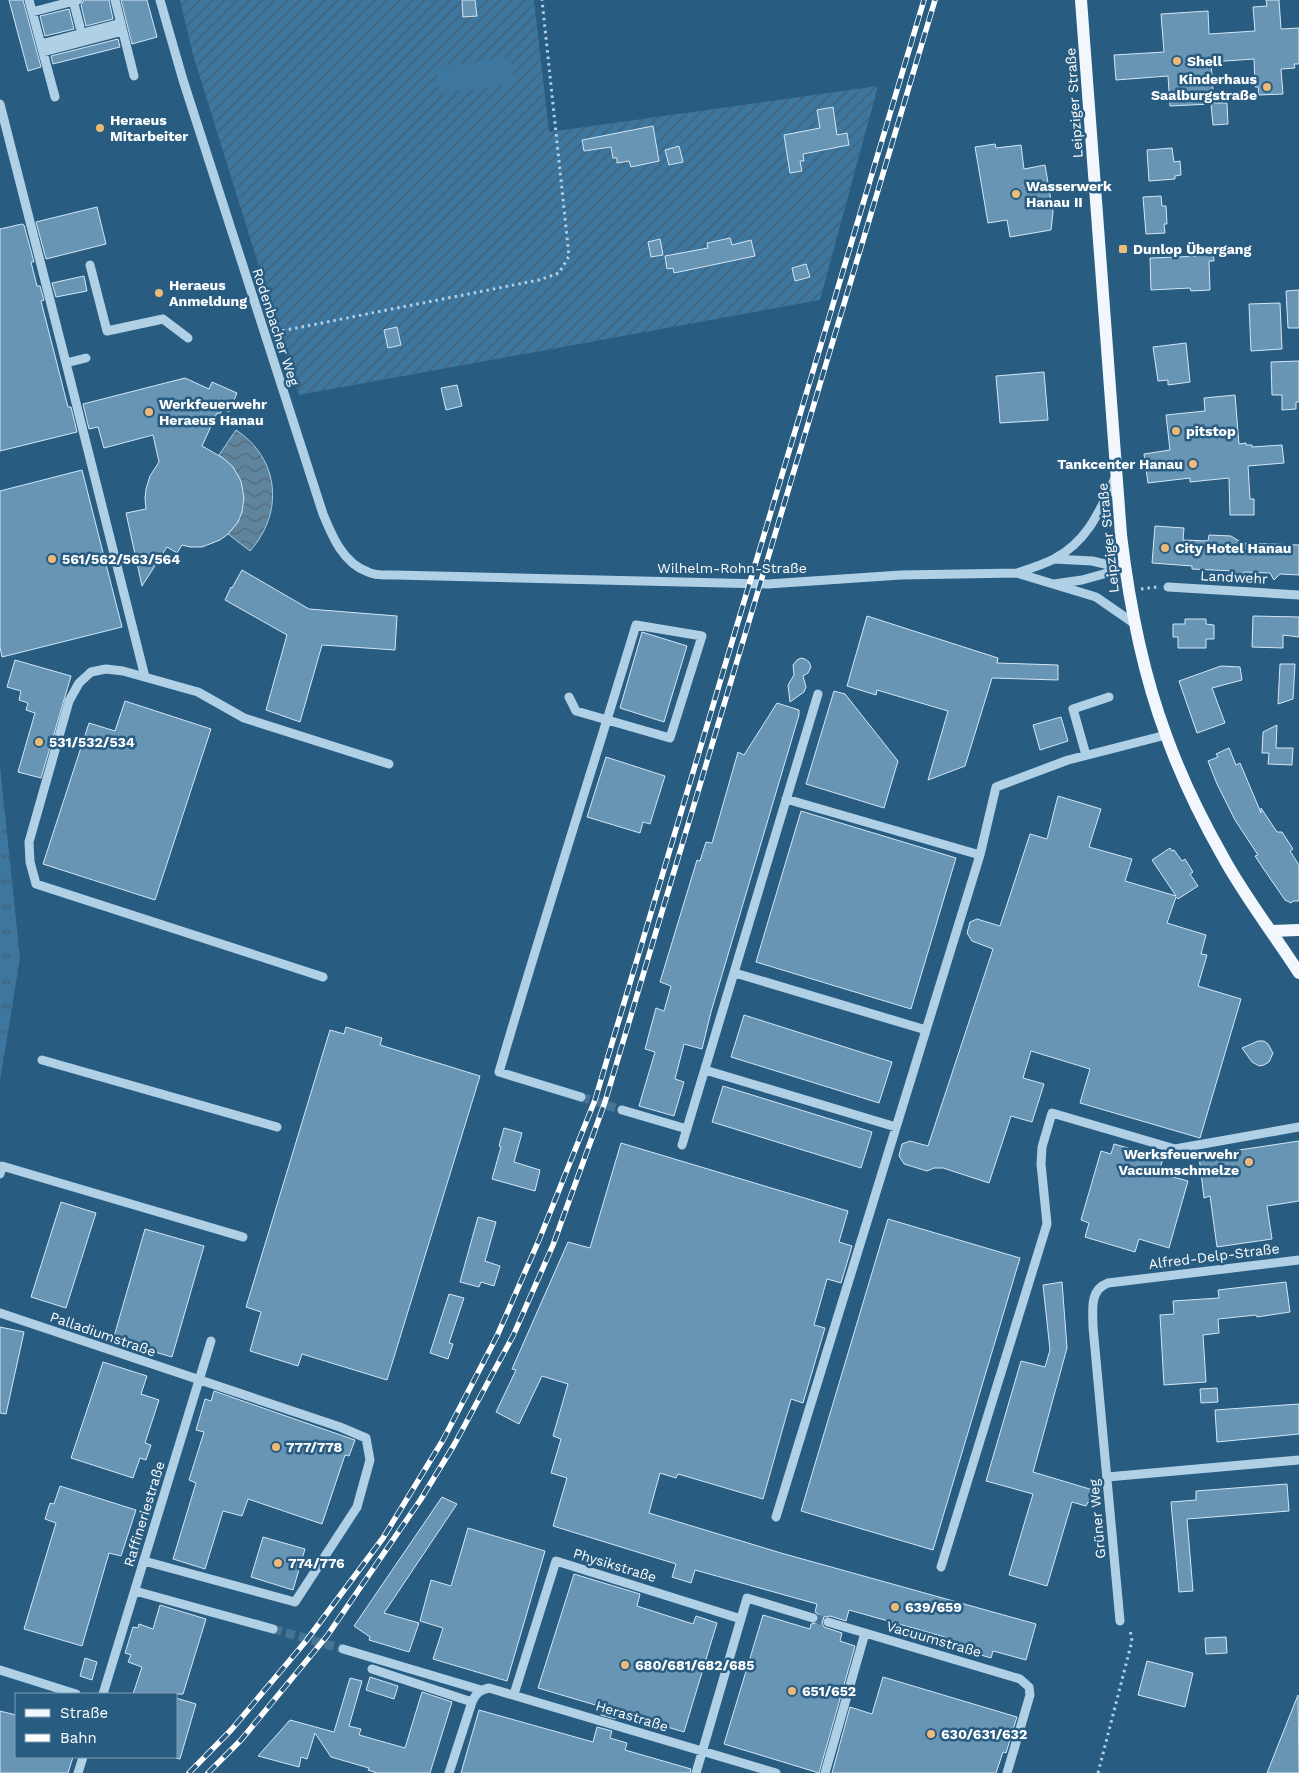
<svg xmlns="http://www.w3.org/2000/svg" width="1299" height="1773" font-family="'Work Sans',sans-serif">
	<defs>
		<pattern id="grass-tufts" width="24" height="20" patternUnits="userSpaceOnUse" patternTransform="scale(1.25)"><rect width="24" height="20" fill="#3d769e"/><path d="M3 7l-1-3M5 7V3M7 7l1-3M15 17l-1-3M17 17v-4M19 17l1-3" fill="none" stroke="#455f71"/></pattern>
		<pattern id="garden-furrows" width="10" height="10" patternUnits="userSpaceOnUse" patternTransform="scale(1.25)"><rect width="10" height="10" fill="#3d769e"/><path d="M-1 1l2-2M0 10L10 0M9 11l2-2" fill="none" stroke="#455f71"/></pattern>
		<pattern id="water-waves" width="16" height="10" patternUnits="userSpaceOnUse" patternTransform="scale(1.25)"><rect width="16" height="10" fill="#5f849d"/><path d="M0 5q4-4 8 0t8 0" fill="none" stroke="#566b79"/></pattern>
	</defs>
	<rect width="100%" height="100%" fill="#285c81"/>
	<path fill="url(#grass-tufts)" d="M0 766 20 958 0 1081Z"/>
	<path fill="url(#garden-furrows)" d="M180 0H534L549 132 878 86 820 300 299 395 193 55Z"/>
	<path fill="#3d769e" d="M511 57 515 84 440 94 436 67Z"/>
	<path fill="url(#water-waves)" stroke="#a5cde6" d="M236 430C280 459 284 513 250 551L228 534 238 522 233 467 219 455Z"/>
	<path fill="#6995b5" stroke="#d3e7f5" d="M9 0H23L41 67 28 71Z
		M84 0H109L113 19 86 26 81 5Z
		M121 0H147L157 37 132 44Z
		M462 0H475L477 16 463 17Z
		M1266 0H1279L1281 29 1299 28V64H1294L1295 68 1281 69 1283 94 1259 95 1258 87H1255L1254 59 1211 62 1214 103H1227L1228 124 1213 125 1211 104 1170 106 1168 76 1116 80 1114 55 1164 52 1161 14 1208 11 1209 34 1255 31 1253 7 1267 6Z
		M69 9 74 29 45 36 40 16Z
		M118 39 120 47 53 64 51 56Z
		M833 107 837 135 847 133 849 145 803 154 804 161H800L802 171 790 173 784 135 820 128 817 110Z
		M653 126 659 161 631 167 629 161 617 163V158H613L611 147 584 151 582 140Z
		M995 144 996 148 1021 145 1024 169 1045 165 1053 212 1051 230 1010 237 1007 220 988 223 975 147Z
		M679 146 683 162 669 165 665 150Z
		M1172 148 1174 162 1180 161 1181 175 1175 176V179L1149 181 1147 150Z
		M1161 196 1162 206H1166L1167 224H1164L1165 233 1146 234 1143 197Z
		M97 207 106 244 46 259 36 222Z
		M22 224 24 225 34 262H31L37 286H40L44 300 41 301 68 407H71L77 432 0 451V229Z
		M730 238 732 245 751 240 755 256 674 273 673 268 667 269 665 256 708 248 707 243Z
		M660 239 663 255 651 257 648 242Z
		M1213 248 1214 261H1209L1210 290 1191 291 1190 288 1151 290 1150 258 1201 256 1200 249Z
		M806 264 810 277 795 281 792 268Z
		M84 276 87 291 56 297 52 283Z
		M1299 290V328H1288L1286 291Z
		M1280 303 1282 349 1251 351 1249 304Z
		M397 327 401 345 388 348 384 330Z
		M1186 343 1190 382 1168 385V380L1158 381 1153 347Z
		M1299 361V402H1296V409L1282 410V395H1272L1271 362Z
		M1044 372 1048 420 1000 423 996 376Z
		M185 378 209 389 212 382 237 393 229 412 223 409 220 414 217 413 202 446 223 458 233 467 241 481 244 498 242 512 238 522 228 534 220 540 202 547H190L182 545 177 553 167 547 142 586 126 513 146 509 145 498 146 489 150 476 159 462 153 435 104 448 98 427 89 429 83 404Z
		M457 385 462 406 446 410 441 388Z
		M1235 395 1239 444 1246 443V445H1252V447L1282 445 1284 463 1248 466 1250 499H1254V515H1230L1229 478 1190 482V478L1148 483 1144 454 1170 450 1166 415 1205 411 1204 398Z
		M82 470 122 627 2 657 0 647V491Z
		M1155 526 1184 528 1183 540 1208 541 1209 535 1231 536 1242 543 1299 545V575L1280 574 1274 580 1270 573 1244 572 1239 577 1234 571 1192 569V566L1152 563Z
		M242 570 309 609 397 616 395 650 322 645 300 722 266 710 287 635 225 600 231 587 232 588Z
		M867 616 998 658 997 663 1058 665V680L992 678 965 766 928 780 948 711 877 690 876 695 847 686Z
		M1253 616 1299 617V637L1283 635V648L1252 647Z
		M1185 619H1206V624L1214 625V639H1206V648H1178V637H1173V624H1185Z
		M642 632 687 646 664 722 620 708Z
		M801 658 805 659 809 662 811 667 808 673 803 676 806 687 804 692 790 702 788 685 794 675 793 665 797 660Z
		M15 660 71 676 41 778 18 772 35 713 26 710 28 703 19 700 21 691 7 687Z
		M1280 664H1295L1293 699 1278 704Z
		M1221 666 1240 667 1242 680 1212 688 1225 723 1197 733 1179 681Z
		M834 691 845 694 898 761 884 808 806 784Z
		M125 701 211 729 155 900 43 864 89 723 115 731Z
		M777 703 799 710V715L711 1012 702 1049 684 1044 675 1079 684 1082 674 1116 639 1106 655 1052 645 1049 656 1008 664 1011 671 986 660 982 697 860 700 861 706 842 712 843 738 752 744 755Z
		M1061 717 1068 741 1040 750 1033 725Z
		M1277 725 1276 748H1293L1292 765 1268 764 1269 753H1262L1263 732Z
		M1229 748 1236 765 1240 763 1261 813V808L1277 832H1282L1293 849 1290 851 1299 865V901H1293L1291 903 1285 900 1265 871 1255 856 1258 855 1235 820 1217 784 1208 761 1218 757 1216 754Z
		M606 757 665 776 650 824 643 822 640 833 587 817Z
		M1058 796 1101 809 1089 847 1132 859 1125 881 1176 896 1152 860 1170 848 1172 851 1174 850 1182 861 1185 859 1193 872 1190 874 1198 886 1178 899 1176 897 1167 923 1206 935 1201 954 1207 955 1198 986 1241 999 1200 1138 1080 1103 1090 1069 1031 1051 1023 1078 1044 1084 1032 1122 1011 1116 989 1183 943 1168H934L927 1171 904 1164 899 1156 902 1144 910 1141 928 1146 993 949 972 941 967 933 970 922 977 919 1000 926 1030 834 1047 839Z
		M801 811 956 858 911 1009 756 962Z
		M744 1015 892 1062 879 1103 731 1057Z
		M346 1027 382 1038 380 1045 480 1076 387 1380 302 1354 298 1366 250 1351 261 1312 246 1307 330 1030 344 1034Z
		M1258 1041H1264L1268 1044 1273 1053 1269 1062 1264 1065 1259 1066 1252 1062 1242 1048Z
		M723 1086 872 1132 861 1168 712 1122Z
		M504 1128 522 1133 514 1162 540 1170 535 1191 492 1179 501 1147 499 1146Z
		M1299 1141V1201L1267 1206 1272 1239 1217 1247 1210 1196 1204 1198 1199 1156Z
		M621 1143 848 1211 839 1242 852 1246 841 1283 827 1279 814 1325 825 1328 803 1403 791 1399 763 1499 678 1474 676 1478 660 1473 649 1513 781 1553 1036 1624 1026 1660 993 1651 991 1658 943 1644 945 1637 849 1610 846 1621 830 1616 824 1617 822 1623 824 1627 842 1633 840 1641 855 1646 819 1773 724 1744 763 1615 810 1629 811 1624 817 1623 819 1619 818 1614 815 1612 817 1604 695 1570 691 1583 672 1577 676 1564 553 1526 567 1478 551 1473 561 1439 553 1436 568 1384 542 1376 519 1424 496 1412 516 1370 512 1369 568 1242 590 1248Z
		M1114 1144 1163 1158 1159 1173 1188 1181 1169 1248 1139 1239 1135 1252 1085 1237 1089 1223 1081 1220 1101 1151 1111 1154Z
		M61 1202 96 1213 66 1308 31 1297Z
		M478 1217 496 1222 485 1261 500 1266 494 1286 481 1282 479 1287 460 1282Z
		M888 1219 1020 1258 933 1550 801 1511Z
		M145 1229 204 1246 172 1357 113 1340Z
		M1062 1282 1067 1348 1033 1472 1093 1490 1095 1504 1088 1502 1086 1506 1072 1502 1047 1586 1009 1575 1033 1494 986 1481 1021 1361 1045 1367 1050 1350 1043 1285Z
		M1286 1282 1290 1312 1257 1317 1256 1315 1218 1319 1219 1333 1203 1335 1206 1382 1164 1385 1160 1315 1174 1314 1173 1301 1219 1298 1218 1290Z
		M449 1294 464 1298 449 1343 453 1344 448 1359 430 1353Z
		M0 1327 24 1332 6 1414 0 1413Z
		M103 1362 147 1376 141 1394 159 1400 145 1443 151 1445 146 1460 140 1458 133 1478 71 1458Z
		M1217 1388 1218 1402 1201 1403 1200 1389Z
		M214 1391 355 1440 349 1456 345 1455 322 1524 248 1499 242 1516 223 1511 205 1569 173 1559 196 1483 189 1480 204 1432 196 1430 205 1399 211 1401Z
		M1299 1404V1434L1217 1442 1215 1410Z
		M1287 1484 1289 1511 1187 1519 1193 1591 1179 1592 1171 1502 1196 1500V1491Z
		M60 1486 136 1510 121 1556 109 1553 82 1646 24 1629 56 1523 45 1519 50 1503 54 1504Z
		M442 1497 457 1504 384 1613 419 1623 409 1652 369 1640 370 1637 354 1626Z
		M468 1528 545 1551 507 1681 433 1659 443 1628 420 1621 431 1580 451 1586Z
		M263 1537 305 1549 293 1590 251 1577Z
		M574 1574 640 1594 637 1606 693 1624 696 1616 717 1623 684 1732 617 1712 615 1719 601 1715 602 1707 538 1688Z
		M160 1605 206 1619 183 1694H133L142 1667 128 1662 131 1655 125 1653 133 1627 138 1628 139 1624 153 1629Z
		M1226 1637 1227 1653 1206 1654 1205 1638Z
		M85 1658 97 1662 92 1680 80 1676Z
		M1147 1661 1193 1673 1185 1707 1138 1695Z
		M370 1677 398 1686 394 1699 366 1690Z
		M883 1677 1017 1717 1006 1753 1003 1752 996 1773H832L850 1707 872 1714Z
		M350 1678 362 1681 349 1726 361 1729 359 1735 405 1748 422 1692 452 1702 430 1773H377L368 1770 369 1768 331 1757 315 1733 307 1759 301 1757 299 1767 258 1756 290 1720 334 1732Z
		M1298 1695 1299 1773H1267Z
		M176 1698 196 1704 180 1759 176 1758Z
		M479 1710 593 1742 597 1727 612 1731 610 1738 627 1743 625 1750 691 1769 690 1773H461Z
		M0 1711 16 1715V1757H73L68 1773H0Z"/>
	<g fill="none" stroke-linecap="round" stroke-linejoin="round">
		<path stroke="#487494" stroke-width="9" stroke-dasharray="9 4.5" stroke-linecap="butt" d="M581 1097 622 1110
			M813 1618 828 1622
			M273 1629 343 1649"/>
		<path stroke="#b0d0e6" stroke-width="3" stroke-dasharray="2.5 4" stroke-linecap="butt" d="M276 332 539 280 559 273 569 256 542 0
			M1141 589 1157 587
			M1098 1773 1132 1641 1130 1629"/>
		<path stroke="#b0d0e6" stroke-width="9" d="M29 0 55 97
			M73 0 80 27
			M115 0 134 76
			M160 0 183 80 323 514C332 536 343 563 368 572 376 576 386 575 395 575L768 584 901 575 1017 573 1096 597 1135 624
			M32 12 78 0
			M41 44 121 23
			M43 52 123 31
			M0 104 66 363
			M90 265 107 331 163 319 188 338
			M86 358 66 363 145 677
			M1054 559 1092 561 1122 568
			M1017 573C1029 569 1042 565 1054 559 1089 540 1100 510 1116 476
			M1054 584 1082 580 1125 568
			M1168 587 1299 595
			M569 697 576 711 670 738 702 636 636 625C591 774 543 922 499 1072L581 1097
			M1086 755 1073 709 1109 697
			M980 855 996 787 1068 760 1166 735
			M735 973 926 1030
			M323 977 36 884 30 862 29 842 69 701 79 683 91 672 106 669 123 671 198 692 244 718 389 764
			M42 1060 277 1127
			M705 1070 896 1127
			M622 1110 687 1129
			M682 1145 818 694
			M0 1174 2 1166 243 1237
			M0 1313 340 1427 366 1438 370 1460 357 1507 295 1602 144 1561
			M1107 1477 1299 1460
			M776 1517 980 855 786 799
			M941 1567 1047 1224 1041 1164 1042 1147 1052 1113 1175 1149 1299 1127
			M135 1591 273 1629
			M1120 1621 1093 1327C1093 1310 1089 1290 1108 1283L1299 1260
			M828 1622 1020 1679 1029 1687 1030 1695 1007 1773
			M343 1649 481 1690
			M372 1669 472 1702
			M0 1670 76 1694
			M103 1694 211 1341
			M514 1694 556 1561 741 1619
			M78 1773 83 1757
			M449 1773 472 1702C476 1693 480 1690 489 1688L776 1773
			M696 1773 747 1598 813 1618
			M825 1773 865 1633"/>
		<path stroke="#f1f7fd" stroke-width="12" d="M1081 0 1121 535C1129 602 1142 671 1166 735 1180 774 1201 818 1222 855 1244 896 1274 934 1299 973
			M1271 931 1299 930"/>
		<defs>
			<path id="rail" d="M189 1773 232 1729 306 1641 383 1538 443 1440 497 1336 539 1240 595 1100 924 0
				M208 1773 241 1740 327 1636 421 1499 454 1445 513 1336 553 1245 605 1102 935 0"/>
		</defs>
		<use href="#rail" stroke="#fff" stroke-width="5.5"/>
		<use href="#rail" stroke="#285c81" stroke-width="4" stroke-dasharray="11" stroke-linecap="butt"/>
	</g>
	<g fill="#eeba77" stroke="#285c81" stroke-width="2">
		<circle cx="1177" cy="61" r="5"/>
		<circle cx="1267" cy="87" r="5"/>
		<circle cx="100" cy="128" r="5"/>
		<circle cx="1016" cy="194" r="5"/>
		<rect x="1118" y="244" width="10" height="10" rx="2.5"/>
		<circle cx="159" cy="293" r="5"/>
		<circle cx="149" cy="412" r="5"/>
		<circle cx="1176" cy="431" r="5"/>
		<circle cx="1193" cy="464" r="5"/>
		<circle cx="1165" cy="548" r="5"/>
		<circle cx="52" cy="559" r="5"/>
		<circle cx="39" cy="742" r="5"/>
		<circle cx="1249" cy="1162" r="5"/>
		<circle cx="276" cy="1447" r="5"/>
		<circle cx="278" cy="1563" r="5"/>
		<circle cx="895" cy="1607" r="5"/>
		<circle cx="625" cy="1665" r="5"/>
		<circle cx="792" cy="1691" r="5"/>
		<circle cx="931" cy="1734" r="5"/>
	</g>
	<g text-anchor="middle" stroke-width="5" stroke-linejoin="round" paint-order="stroke">
		<g font-size="14" font-weight="bold" fill="#fff" stroke="#285c81" text-anchor="start">
			<text x="1187" y="66">Shell</text>
			<text x="1257" y="84" text-anchor="end">Kinderhaus<tspan x="1257" dy="16">Saalburgstraße</tspan></text>
			<text x="110" y="125">Heraeus<tspan x="110" dy="16">Mitarbeiter</tspan></text>
			<text x="1026" y="191">Wasserwerk<tspan x="1026" dy="16">Hanau II</tspan></text>
			<text x="1133" y="254">Dunlop Übergang</text>
			<text x="169" y="290">Heraeus<tspan x="169" dy="16">Anmeldung</tspan></text>
			<text x="159" y="409">Werkfeuerwehr<tspan x="159" dy="16">Heraeus Hanau</tspan></text>
			<text x="1186" y="436">pitstop</text>
			<text x="1183" y="469" text-anchor="end">Tankcenter Hanau</text>
			<text x="1175" y="553">City Hotel Hanau</text>
			<text x="62" y="564">561/562/563/564</text>
			<text x="49" y="747">531/532/534</text>
			<text x="1239" y="1159" text-anchor="end">Werksfeuerwehr<tspan x="1239" dy="16">Vacuumschmelze</tspan></text>
			<text x="286" y="1452">777/778</text>
			<text x="288" y="1568">774/776</text>
			<text x="905" y="1612">639/659</text>
			<text x="635" y="1670">680/681/682/685</text>
			<text x="802" y="1696">651/652</text>
			<text x="941" y="1739">630/631/632</text>
		</g>
		<g font-size="14" fill="#fff" stroke="#285c81">
			<text transform="translate(1074 103) rotate(-94)" y="5">Leipziger Straße</text>
			<text transform="translate(276 327) rotate(72)" y="5">Rodenbacher Weg</text>
			<text transform="translate(1108 538) rotate(-96)" y="5">Leipziger Straße</text>
			<text x="732" y="573">Wilhelm-Rohn-Straße</text>
			<text transform="translate(1234 577) rotate(3)" y="5">Landwehr</text>
			<text transform="translate(1214 1256) rotate(-7)" y="5">Alfred-Delp-Straße</text>
			<text transform="translate(103 1334) rotate(19)" y="5">Palladiumstraße</text>
			<text transform="translate(144 1514) rotate(-73)" y="5">Raffineriestraße</text>
			<text transform="translate(1097 1519) rotate(-95)" y="5">Grüner Weg</text>
			<text transform="translate(615 1565) rotate(17)" y="5">Physikstraße</text>
			<text transform="translate(934 1639) rotate(16)" y="5">Vacuumstraße</text>
			<text transform="translate(632 1716) rotate(17)" y="5">Herastraße</text>
		</g>
	</g>
	<rect x="15" y="1693" width="162" height="65" fill="#285c81" stroke="#7e9db3"/>
	<rect x="25" y="1709" width="25" height="8" fill="#f1f7fd" stroke="#7e9db3"/>
	<text x="60" y="1718" font-size="15" fill="#ffffff">Straße</text>
	<rect x="25" y="1734" width="25" height="8" fill="#ffffff" stroke="#7e9db3"/>
	<text x="60" y="1743" font-size="15" fill="#ffffff">Bahn</text>
</svg>
